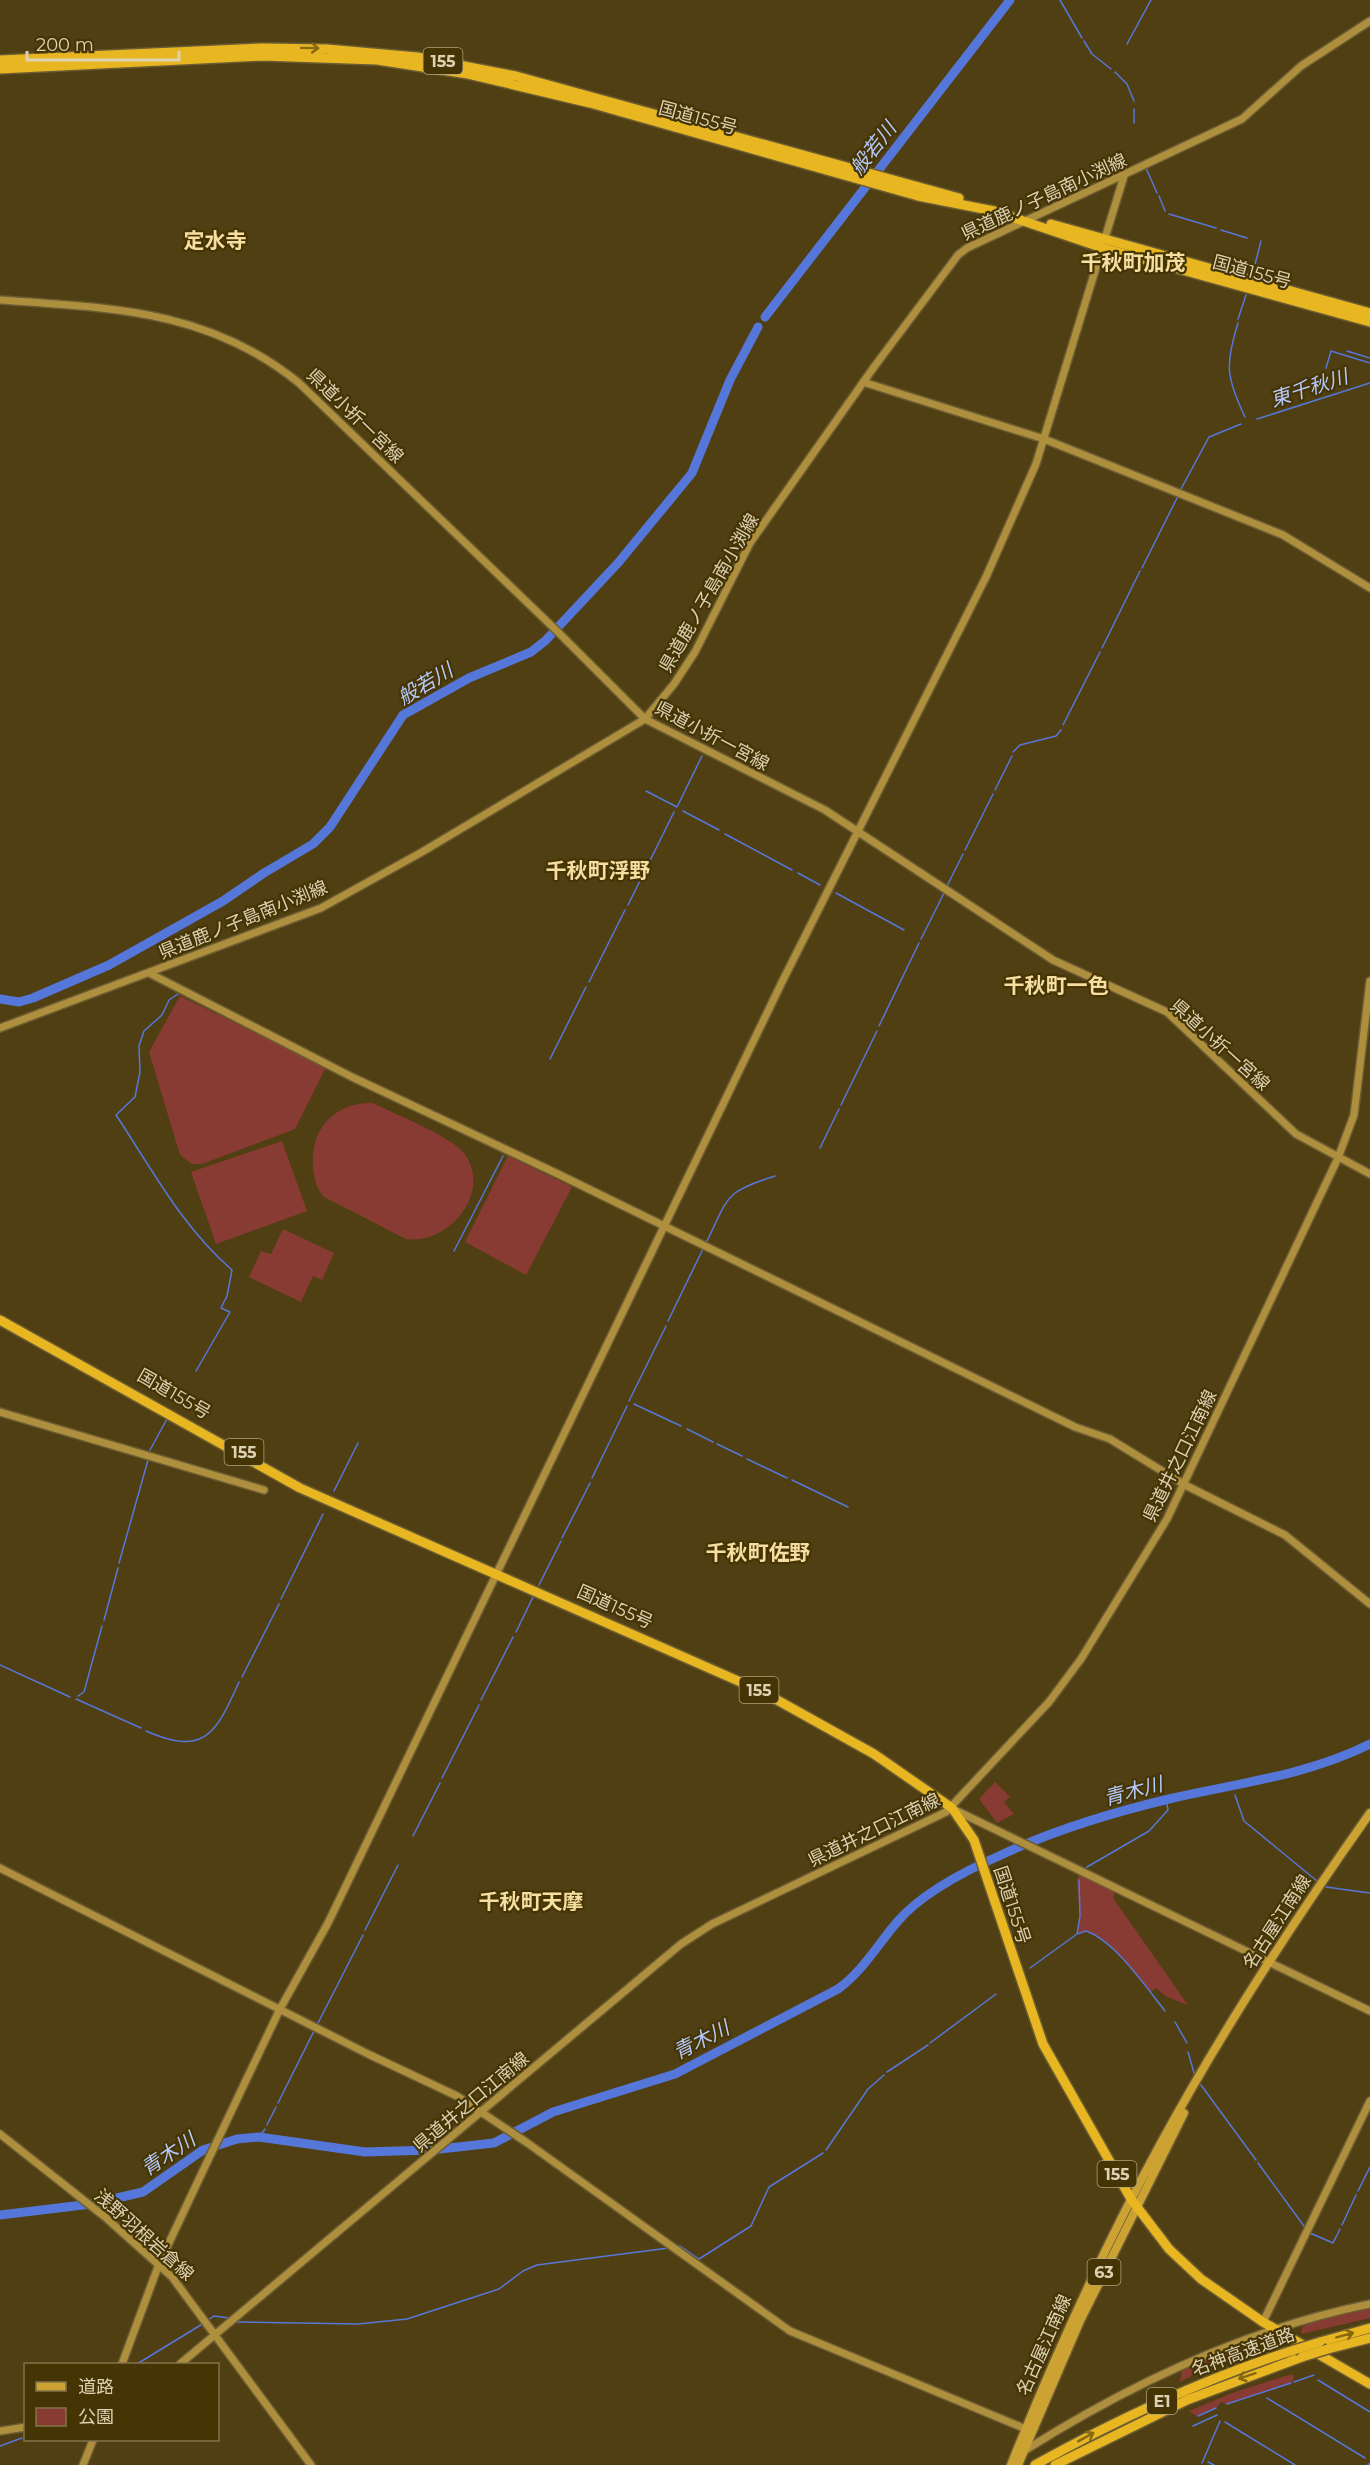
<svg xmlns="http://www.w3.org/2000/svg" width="1370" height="2465" font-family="Montserrat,'Noto Sans JP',sans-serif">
	<rect width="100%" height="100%" fill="#503f12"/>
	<path fill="#883b33" d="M180 996 326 1067 295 1129 202 1164H192L180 1155 149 1052Z
		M373 1103C394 1114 450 1136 463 1152 494 1190 450 1245 406 1239L324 1197C316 1188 314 1178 313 1166 310 1129 335 1102 373 1103Z
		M282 1141 307 1211 216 1244 191 1172Z
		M508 1156 572 1187 526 1275 465 1242Z
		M283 1229 334 1253 322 1280 313 1276 301 1302 249 1277 261 1251 271 1254Z
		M995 1782 1010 1797 1004 1802 1014 1814 997 1823 979 1799Z
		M1081 1872 1116 1889 1113 1898 1188 2005 1167 1997 1156 1988 1151 1992C1137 1975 1099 1922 1077 1933L1080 1916 1077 1880Z
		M1370 2307V2318L1301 2334 1302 2327 1307 2324Z
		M1246 2341 1251 2343 1253 2350 1208 2367 1180 2382 1182 2369 1209 2357 1217 2358 1218 2353Z
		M1292 2374 1294 2378 1291 2383 1226 2404 1221 2402 1216 2408 1196 2416 1189 2411 1232 2393Z"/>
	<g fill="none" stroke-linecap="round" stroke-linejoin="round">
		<path stroke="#5677da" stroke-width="1.5" d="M1060 0 1082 38
			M1084 41 1092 54 1111 69
			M1127 44 1151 0
			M1115 72 1127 84 1134 101
			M1134 123V109
			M1146 168 1157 193
			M1159 196 1165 211
			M1169 214 1216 228
			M1221 230 1247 238
			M1253 272 1261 241
			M1238 319 1246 295
			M1238 323C1225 365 1226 377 1245 417
			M1347 351 1370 358
			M1326 368 1331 351 1370 363
			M1257 419 1370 383
			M1181 489 1209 437 1241 424
			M1142 568 1178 496
			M1102 648 1140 571
			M1063 725 1100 652
			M1013 752 1020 745 1056 736 1061 730
			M995 790 1012 756
			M646 791 677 807 702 756
			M683 811 719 830
			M725 834 792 870
			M965 850 993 794
			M798 873 820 885
			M947 886 963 854
			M836 893 904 930
			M628 905 674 812
			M921 939 944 893
			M589 982 625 910
			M178 994 169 1000 162 1015 144 1031 139 1046 140 1072 135 1097 116 1115C152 1169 182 1227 232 1270L227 1296 221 1308 230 1312 196 1371
			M879 1026 919 943
			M550 1059 586 987
			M841 1105 877 1031
			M820 1148 839 1109
			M707 1241C729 1196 724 1192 775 1176
			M454 1251 503 1156
			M668 1321 703 1249
			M629 1401 666 1326
			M634 1404 681 1426
			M687 1429 713 1442
			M717 1444 742 1456
			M150 1450 167 1419
			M747 1459 787 1478
			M592 1478 627 1406
			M792 1480 848 1507
			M334 1491 358 1443
			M562 1538 590 1483
			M119 1563 148 1460
			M539 1585 561 1541
			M281 1599 323 1514
			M104 1620 118 1568
			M516 1632 534 1595
			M0 1665 70 1697
			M242 1677 279 1604
			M78 1696 84 1692 102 1626
			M76 1699 141 1728
			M481 1700 513 1637
			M146 1731C205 1757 216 1733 239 1682
			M442 1778 479 1705
			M1235 1795 1244 1821 1317 1881
			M413 1836 440 1783
			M1087 1867 1149 1831 1168 1810 1166 1800
			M1326 1887 1370 1893
			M365 1930 398 1865
			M1077 1934 1086 1931C1115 1941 1146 1987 1165 2011
			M1030 1968 1077 1934 1080 1916 1079 1880
			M1175 2022 1187 2043
			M318 2023 363 1935
			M930 2043 996 1994
			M1188 2052 1194 2073
			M887 2072 928 2045
			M1201 2085 1256 2160
			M278 2103 314 2031
			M267 2125 276 2107
			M259 2137 265 2129
			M826 2150 868 2089 884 2075
			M1258 2163 1304 2226
			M1358 2191 1370 2167
			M1342 2225 1356 2195
			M677 2247 680 2246 699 2259 751 2226 769 2187 823 2153
			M1303 2248 1310 2233 1333 2243 1340 2229
			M1286 2282 1300 2254
			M208 2320 214 2316 229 2318
			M237 2322 358 2324 407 2319 499 2289 523 2271 537 2265 669 2248
			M137 2364 204 2323
			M1318 2380 1370 2412
			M1294 2382 1314 2375
			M1267 2398 1365 2458
			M1227 2404 1291 2383
			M1198 2416 1216 2408
			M1225 2422 1295 2465
			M1193 2426 1217 2415
			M0 2446 22 2438
			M1208 2462 1214 2465
			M1202 2463 1220 2421
			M1368 2465 1370 2463"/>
		<path stroke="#5677da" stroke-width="9" d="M765 317 1010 0
			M0 999 19 1002 33 998 109 965 223 901 264 873 313 844 330 827 403 715 469 678 531 652 545 641 618 563 692 473 730 380 758 327
			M0 2215 91 2204 143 2192 203 2150 237 2139 259 2137 365 2152 431 2150 494 2143 553 2112 675 2074 838 1989C863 1971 878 1944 898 1921 923 1892 967 1870 1001 1855 1056 1829 1114 1812 1173 1798 1240 1783 1308 1775 1370 1744"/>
		<defs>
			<path id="secondary" d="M0 300C111 308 208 309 299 383L559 633 645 719 825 810 1053 960 1167 1012 1296 1134 1370 1174
				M863 382 1044 439 1283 535 1370 588
				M149 973 352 1077 558 1174 1075 1427 1110 1439 1185 1485 1285 1535 1370 1604
				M0 1028 321 908 422 852 645 719 674 684 695 652 750 543 874 367 958 255 967 248 1242 119 1301 66 1370 21
				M0 1412 264 1490
				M957 1811 1370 2011
				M0 1868 368 2054 457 2096 526 2142 790 2331 1026 2429
				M0 2134 105 2217 172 2277 311 2465
				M1263 2322 1370 2101
				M122 2364 159 2264 200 2177 280 2009 328 1923 782 982 986 577 1036 464 1124 176
				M180 2364 681 1944 712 1924 946 1812 1049 1702 1081 1659 1167 1519 1338 1158 1354 1115 1370 981
				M0 2431 26 2427
				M1024 2451C1130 2384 1246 2329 1370 2304
				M83 2465 93 2440"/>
			<path id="primary" d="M1011 2465C1055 2355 1104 2247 1161 2143 1223 2029 1295 1919 1370 1813
				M1018 2465 1080 2321 1184 2113"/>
			<path id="highway" d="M0 60 262 48 327 49 417 57 516 76 959 198
				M0 69 263 56 377 60 468 74 590 103 918 196 994 211 1103 248 1370 322
				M1051 224 1370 313
				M0 1320 300 1488 761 1691 874 1754 952 1808 974 1840 1043 2044 1131 2199 1169 2249 1201 2279 1263 2322 1370 2384
				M1320 2342 1370 2328
				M1328 2349 1370 2338
				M1035 2465C1118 2419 1203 2379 1294 2350
				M1055 2465 1187 2400 1302 2357"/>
		</defs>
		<use href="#secondary" stroke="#6c5c32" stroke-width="10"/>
		<use href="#primary" stroke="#6c5c32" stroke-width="11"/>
		<use href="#highway" stroke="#6c5c32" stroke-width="12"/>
		<use href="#secondary" stroke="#ae8f3e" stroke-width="7"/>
		<use href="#primary" stroke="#cca333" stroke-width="8"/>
		<use href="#highway" stroke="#e7b621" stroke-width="9"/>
		<defs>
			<path id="highway-bridge" d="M1294 2350 1320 2342
				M1302 2357 1328 2349"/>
		</defs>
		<use href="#highway-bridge" stroke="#6c5c32" stroke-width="12" stroke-linecap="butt"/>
		<use href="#highway-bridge" stroke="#e7b621" stroke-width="9"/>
	</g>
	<defs><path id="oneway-shaft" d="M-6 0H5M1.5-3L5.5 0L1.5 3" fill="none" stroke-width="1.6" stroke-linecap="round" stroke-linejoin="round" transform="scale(1.5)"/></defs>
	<g stroke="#866910">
		<use href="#oneway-shaft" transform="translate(310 48) rotate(1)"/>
		<use href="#oneway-shaft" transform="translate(1345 2335) rotate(-15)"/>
		<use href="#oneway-shaft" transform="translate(1247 2376) rotate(161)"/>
		<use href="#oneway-shaft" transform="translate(1086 2437) rotate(-29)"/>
	</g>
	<g text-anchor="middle" stroke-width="4.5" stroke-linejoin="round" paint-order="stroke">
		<g fill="#463504" stroke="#b0a27f" stroke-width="1.5">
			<rect x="423.5" y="48" width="39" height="26" rx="4.5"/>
			<rect x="224.5" y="1439" width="39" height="26" rx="4.5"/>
			<rect x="739.5" y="1677" width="39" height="26" rx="4.5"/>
			<rect x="1097.5" y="2161" width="39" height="26" rx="4.5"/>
			<rect x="1087.5" y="2259" width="33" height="26" rx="4.5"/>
			<rect x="1147" y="2388" width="30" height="26" rx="4.5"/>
		</g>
		<g font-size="16" font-weight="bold" fill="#ddd1b4">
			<text x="443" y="67">155</text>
			<text x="244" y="1458">155</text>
			<text x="759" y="1696">155</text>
			<text x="1117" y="2180">155</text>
			<text x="1104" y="2278">63</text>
			<text x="1162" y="2407">E1</text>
		</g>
		<g font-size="18" fill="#ddd1b4" stroke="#463504">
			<text transform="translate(698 118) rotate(15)" y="6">国道155号</text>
			<text transform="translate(1044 197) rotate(-25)" y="6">県道鹿ノ子島南小渕線</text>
			<text transform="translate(1252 272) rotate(15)" y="6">国道155号</text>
			<text transform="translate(355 416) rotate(44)" y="6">県道小折一宮線</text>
			<text transform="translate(709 593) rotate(-60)" y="6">県道鹿ノ子島南小渕線</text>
			<text transform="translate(712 736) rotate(28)" y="6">県道小折一宮線</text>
			<text transform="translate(243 920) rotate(-22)" y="6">県道鹿ノ子島南小渕線</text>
			<text transform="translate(1220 1045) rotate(42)" y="6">県道小折一宮線</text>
			<text transform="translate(174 1394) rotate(30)" y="6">国道155号</text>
			<text transform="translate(1180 1456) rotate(-64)" y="6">県道井之口江南線</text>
			<text transform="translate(615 1607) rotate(24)" y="6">国道155号</text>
			<text transform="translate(874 1830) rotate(-26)" y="6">県道井之口江南線</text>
			<text transform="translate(1012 1905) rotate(72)" y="6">国道155号</text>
			<text transform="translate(1277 1922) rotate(-57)" y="6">名古屋江南線</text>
			<text transform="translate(471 2102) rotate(-40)" y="6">県道井之口江南線</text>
			<text transform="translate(144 2235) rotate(42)" y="6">浅野羽根岩倉線</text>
			<text transform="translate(1044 2345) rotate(-66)" y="6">名古屋江南線</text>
			<text transform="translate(1243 2352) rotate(-20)" y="6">名神高速道路</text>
		</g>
		<g font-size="20" font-style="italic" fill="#b5c9fc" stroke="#463504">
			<text transform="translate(873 148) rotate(-52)" y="7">般若川</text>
			<text transform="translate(1309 388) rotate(-18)" y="7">東千秋川</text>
			<text transform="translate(425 684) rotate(-31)" y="7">般若川</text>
			<text transform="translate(1133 1791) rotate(-15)" y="7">青木川</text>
			<text transform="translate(701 2040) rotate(-27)" y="7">青木川</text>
			<text transform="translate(168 2154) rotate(-34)" y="7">青木川</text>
		</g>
		<g font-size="21" font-weight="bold" fill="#f6dda0" stroke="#463504">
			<text x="215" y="248">定水寺</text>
			<text x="1133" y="270">千秋町加茂</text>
			<text x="598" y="878">千秋町浮野</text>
			<text x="1056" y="993">千秋町一色</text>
			<text x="758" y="1560">千秋町佐野</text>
			<text x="531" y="1909">千秋町天摩</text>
		</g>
	</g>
	<rect x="24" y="2363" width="195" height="78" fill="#463504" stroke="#82734a" stroke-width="1.5"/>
	<rect x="36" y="2382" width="30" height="9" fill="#cca333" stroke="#82734a" stroke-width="1.5"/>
	<text x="78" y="2393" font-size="18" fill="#ddd1b4">道路</text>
	<rect x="36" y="2408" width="30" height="18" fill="#883b33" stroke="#82734a" stroke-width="1.5"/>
	<text x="78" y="2423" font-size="18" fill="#ddd1b4">公園</text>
	<path d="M27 51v9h152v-9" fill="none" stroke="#ddd1b4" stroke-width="3"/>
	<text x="36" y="51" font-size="18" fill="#ddd1b4" stroke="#463504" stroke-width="4.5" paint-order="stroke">200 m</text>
</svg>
